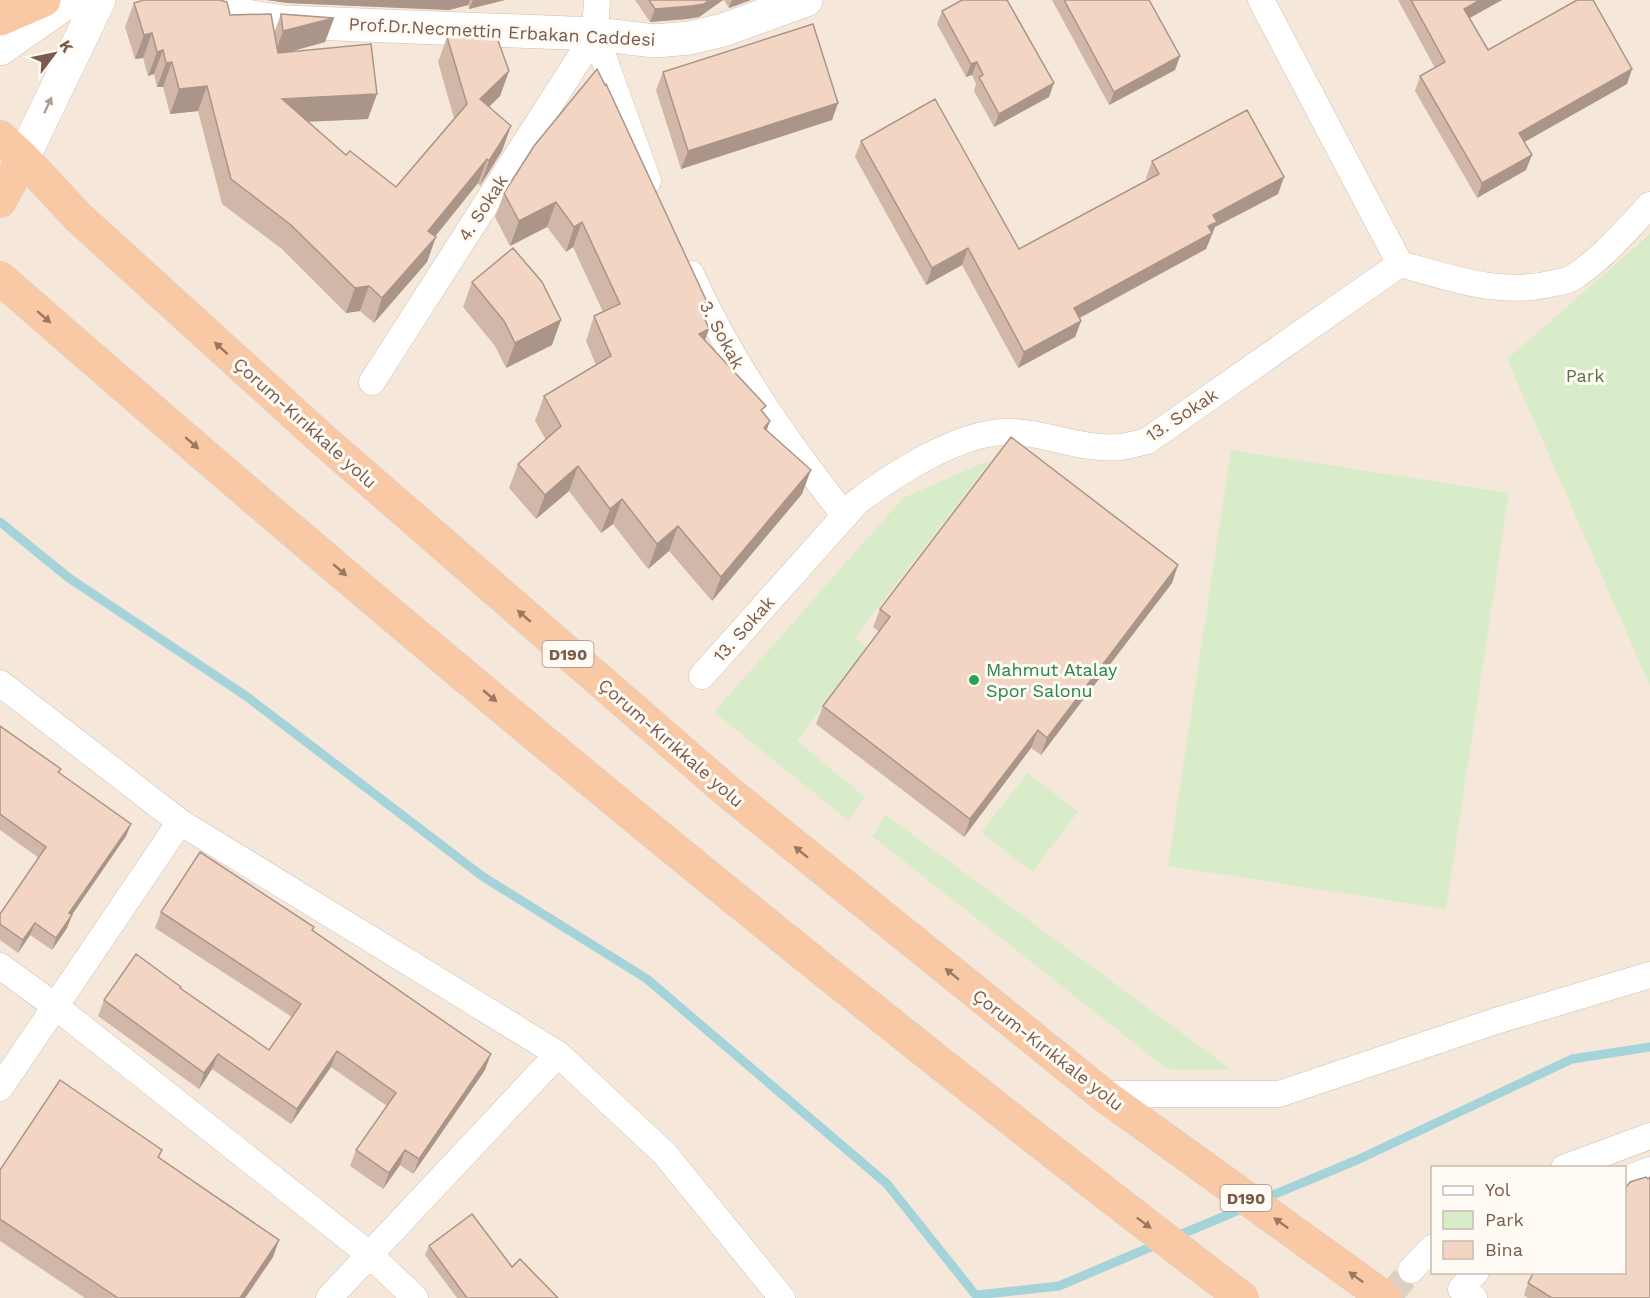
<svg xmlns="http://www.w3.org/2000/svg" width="1650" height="1298" font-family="'Work Sans',sans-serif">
	<rect width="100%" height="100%" fill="#fdf6ec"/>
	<path fill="#f5e8da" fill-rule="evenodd" d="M0 0H1650V1298H0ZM1432 1168H1624V1272H1432Z"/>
	<path fill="#d8ecc9" d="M1650 234V686L1507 359Z
		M1231 450 1509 493 1446 909 1168 866Z
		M992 459 855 638 867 647 797 741 865 797 849 821 714 712 903 498Z
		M1028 773 1078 812 1032 872 981 832Z
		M886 815 1232 1070 1167 1069 872 836Z"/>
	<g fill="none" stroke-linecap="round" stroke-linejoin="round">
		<path stroke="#a5d3da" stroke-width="9" d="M0 522 69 578 246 696 482 876 647 979 887 1184 978 1298
			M1261 1200 1357 1160 1572 1059 1650 1047
			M1175 1237 1246 1207
			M977 1295 1059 1286 1160 1243"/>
		<path stroke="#dcd0c4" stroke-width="26" stroke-dasharray="26 13" stroke-linecap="butt" d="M1388 1298 1411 1270"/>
		<defs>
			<path id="minor" d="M597 0 595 34 648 181
				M1261 0 1400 264
				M691 274C731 363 785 440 845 516
				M372 382 595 34
				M702 676 857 502C894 474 958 433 1005 432 1044 431 1081 451 1120 447 1129 446 1138 443 1147 441L1400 264C1451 278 1501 297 1554 283 1560 282 1567 281 1572 278 1600 261 1627 229 1650 205
				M0 683 180 822 558 1054 665 1154 782 1298
				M0 966 55 1006 370 1255 415 1298
				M0 1088 180 822
				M1102 1094H1279L1496 1021 1650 975
				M1564 1168 1650 1136
				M1624 1180 1650 1170
				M1411 1270 1432 1248
				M329 1298 558 1054
				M1474 1298 1461 1289 1476 1272"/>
			<path id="tertiary" d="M194 0 251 17 285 22 595 34 655 41 690 38 723 30 806 0"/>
			<path id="secondary" d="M0 49 70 0
				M23 158 99 0"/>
			<path id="trunk" d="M0 19 44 0
				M0 137 23 158 78 217 322 439 727 791 1102 1094 1385 1298
				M0 201 23 158
				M0 278C403 631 816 973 1242 1298"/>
		</defs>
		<use href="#minor" stroke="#d1beb0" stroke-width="27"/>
		<use href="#tertiary" stroke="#d1beb0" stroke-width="34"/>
		<use href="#secondary" stroke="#d6c0b0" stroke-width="34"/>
		<use href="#trunk" stroke="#dad1cd" stroke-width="34"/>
		<use href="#minor" stroke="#fff" stroke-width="26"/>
		<use href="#tertiary" stroke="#fff" stroke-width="33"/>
		<use href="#secondary" stroke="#fff" stroke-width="33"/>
		<use href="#trunk" stroke="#f9c8a4" stroke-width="33"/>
	</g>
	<path fill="#d1b7a8" d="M267 0H505L469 9 468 5 449 10 287 3Z
		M635 0H723L699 17 687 19 650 22Z
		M724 0H751L729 8Z
		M1052 0H1149L1180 56 1175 70 1109 105Z
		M1398 0H1502L1469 18 1488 50 1627 84 1524 142 1526 170 1477 198 1415 91 1420 76 1435 68Z
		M134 3 230 15 274 33 281 14 334 18 325 42 290 52 368 119 308 122 346 155 396 187 454 118 438 62 447 37 509 71 500 96 489 107 502 151 480 186 478 183 435 237 427 262 374 323 360 311 346 313 282 249 222 204 198 111 170 114 163 87H157L154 74 148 76 143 58 135 59 125 27Z
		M942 11 1049 97 994 127 974 91 976 84 972 75 966 77 937 24Z
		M663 72 838 103 832 120 681 169 656 90Z
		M861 141 1019 249 1147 180 1146 178 1152 161 1284 177 1278 194 1215 227 1206 249 1080 318 1081 321 1075 337 1018 368 962 265 926 285 855 157Z
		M534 146 707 302 703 313 709 329 705 340 763 412 767 430 802 494 712 601 669 551 648 569 613 524 601 533 569 491 536 519 509 488 518 464 546 440 535 421 544 396 596 365 586 341 594 316 603 312 573 247 566 252 547 227 510 246 495 217 504 193Z
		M472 282 552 345 506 368 495 346 463 307Z
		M1178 565 1172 583 1041 755 1031 748 964 837 816 724 823 706 879 632 873 627 880 609Z
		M0 726 61 769 59 773 131 824 126 836 72 915 67 928 52 950 30 935 18 953 0 940V914L39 858 0 830Z
		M161 912 313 930 485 1070 413 1174 400 1165 383 1189 350 1166 356 1150 387 1106 331 1067 291 1124 212 1069 199 1089 98 1016 104 1000 180 989 269 1050 292 1017 155 928Z
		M162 1150 159 1158 273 1257 245 1298H85L0 1241V1170Z
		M429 1246 512 1267 558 1298H457L425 1255Z
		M1624 1272 1650 1298H1528L1524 1295 1528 1283Z"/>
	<path fill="#aa9588" d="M267 0H470L468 5 449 10 287 3Z
		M473 0H505L469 9Z
		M709 0H723L699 17 687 19 650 22 655 9Z
		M732 0H751L729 8Z
		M1480 0H1502L1459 24 1464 9Z
		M334 18 325 42 274 56 283 31Z
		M152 33 143 58 135 59 144 35Z
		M163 50 154 74 148 76 157 52Z
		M1180 56 1175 70 1109 105 1114 92Z
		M172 62 163 87H157L166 63Z
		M977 62 972 75 966 77 971 64Z
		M1632 69 1627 84 1514 148 1519 133Z
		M509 71 500 96 471 124 480 99Z
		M1054 83 1049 97 994 127 999 114Z
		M207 86 198 111 170 114 179 89Z
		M377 94 368 119 273 123 282 99Z
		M838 103 832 120 681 169 688 151Z
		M511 126 502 151 480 186 489 161Z
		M1532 155 1526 170 1477 198 1482 183Z
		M487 159 478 183 419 256 428 231Z
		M1284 177 1278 194 1215 227 1206 249 1068 324 1074 308 1213 215Z
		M556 202 547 227 510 246 519 221Z
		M582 222 573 247 566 252 574 227Z
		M436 237 427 262 374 323 382 298Z
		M968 248 962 265 926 285 932 268Z
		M369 286 360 311 346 313 355 288Z
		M707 302 698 327 699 305Z
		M561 320 552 345 506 368 515 343Z
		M1081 321 1075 337 1018 368 1024 352Z
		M709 329 700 354 699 334Z
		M770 421 761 446 764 428Z
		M578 466 569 491 536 519 545 495Z
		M811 470 802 494 712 601 721 577Z
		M622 499 613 524 601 533 610 509Z
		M678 526 669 551 648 569 657 544Z
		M1178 565 1172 583 1041 755 1047 738Z
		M1038 730 1031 748 964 837 970 819Z
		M131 824 126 836 64 926 69 913Z
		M72 915 67 928 52 950 56 938Z
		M35 923 30 935 18 953 23 940Z
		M337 1051 331 1067 291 1124 297 1109Z
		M218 1054 212 1069 199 1089 204 1073Z
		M491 1054 485 1070 413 1174 419 1159Z
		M405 1150 400 1165 383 1189 389 1173Z
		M279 1240 273 1257 245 1298H240Z"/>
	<path fill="#f3d5c3" stroke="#aa9588" stroke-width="1.5" d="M144 0H220L227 2 230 15 271 14 278 53 371 44 377 94 282 99 346 155 350 151 396 187 467 104 447 37 495 32 509 71 480 99 511 126 489 161 487 159 428 231 436 237 382 298 369 286 355 288 291 225 231 179 207 86 179 89 172 62 166 63 163 50 157 52 152 33 144 35 134 3Z
		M649 0H709L704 4 692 6 655 9Z
		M962 0H1007L1054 83 999 114 979 77 983 75 977 62 971 64 942 11Z
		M1064 0H1149L1180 56 1114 92Z
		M1411 0H1480L1464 9 1488 50 1577 0H1593L1632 69 1519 133 1532 155 1482 183 1420 76 1445 62Z
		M281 14 334 18 283 31Z
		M813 24 838 103 688 151 663 72Z
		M597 69 605 85 606 84 707 302 699 305 709 329 699 334 766 406 761 410 770 421 764 428 811 470 721 577 678 526 657 544 622 499 610 509 578 466 545 495 518 464 561 426 544 396 611 356 594 316 620 304 582 222 574 227 556 202 519 221 504 193 534 146Z
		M935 99 1019 249 1159 174 1152 161 1247 110 1284 177 1213 215 1217 222 1208 226 1212 233 1074 308 1081 321 1024 352 968 248 932 268 861 141Z
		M513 248 542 282 561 320 515 343 504 321 472 282Z
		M1011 437 1178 565 1047 738 1038 730 970 819 823 706 890 617 880 609Z
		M0 726 61 769 58 772 131 824 69 913 72 915 56 938 35 923 23 940 0 924V914L46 847 0 814Z
		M200 852 314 927 312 930 491 1054 419 1159 405 1150 389 1173 356 1150 396 1093 337 1051 297 1109 218 1054 204 1073 104 1000 136 954 181 987 180 988 269 1050 301 1004 161 912Z
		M60 1080 162 1150 158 1157 279 1240 240 1298H118L0 1219V1170Z
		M1646 1177 1648 1179 1650 1177V1298H1552L1528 1283 1534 1272H1624V1190L1630 1182Z
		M472 1214 512 1267 520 1259 558 1298H467L429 1246Z"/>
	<defs><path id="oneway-solid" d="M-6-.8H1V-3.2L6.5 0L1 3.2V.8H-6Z" transform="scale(1.5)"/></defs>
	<use fill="#af9d94" href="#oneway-solid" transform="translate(48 105) rotate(-65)"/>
	<g fill="#9a7763">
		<use href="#oneway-solid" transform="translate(44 317) rotate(41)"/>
		<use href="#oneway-solid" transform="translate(221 348) rotate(-138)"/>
		<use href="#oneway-solid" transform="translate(192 443) rotate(41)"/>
		<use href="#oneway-solid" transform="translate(340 570) rotate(41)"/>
		<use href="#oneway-solid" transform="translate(524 616) rotate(-139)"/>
		<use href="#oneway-solid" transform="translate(490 696) rotate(40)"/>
		<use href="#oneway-solid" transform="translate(801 852) rotate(-141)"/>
		<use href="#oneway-solid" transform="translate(952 974) rotate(-141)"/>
		<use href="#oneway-solid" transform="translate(1144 1223) rotate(37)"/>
		<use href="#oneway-solid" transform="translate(1281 1223) rotate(-144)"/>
		<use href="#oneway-solid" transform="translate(1356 1277) rotate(-144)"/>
	</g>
	<circle fill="#2e9e5b" stroke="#fffaf3" stroke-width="2" cx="974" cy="680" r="6"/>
	<g text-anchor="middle" stroke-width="6" stroke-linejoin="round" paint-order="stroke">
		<g fill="#fffaf3" stroke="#a28b7f" stroke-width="1.5">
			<rect x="542.5" y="641" width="51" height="26" rx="4.5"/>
			<rect x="1220.5" y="1185" width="51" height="26" rx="4.5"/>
		</g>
		<g font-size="16" font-weight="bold" fill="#7a5c4d">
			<text x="568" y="660">D190</text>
			<text x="1246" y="1204">D190</text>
		</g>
		<g font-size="18" fill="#7a5c4d" stroke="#fffaf3">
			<text transform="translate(502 32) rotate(3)" y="6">Prof.Dr.Necmettin Erbakan Caddesi</text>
			<text transform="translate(483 208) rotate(-57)" y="6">4. Sokak</text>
			<text transform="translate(722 335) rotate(62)" y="6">3. Sokak</text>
			<text transform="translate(1182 415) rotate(-33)" y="6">13. Sokak</text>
			<text transform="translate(305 423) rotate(42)" y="6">Çorum-Kırıkkale yolu</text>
			<text transform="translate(744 629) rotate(-48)" y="6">13. Sokak</text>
			<text transform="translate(671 743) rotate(41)" y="6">Çorum-Kırıkkale yolu</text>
			<text transform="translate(1048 1050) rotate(38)" y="6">Çorum-Kırıkkale yolu</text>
		</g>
		<g font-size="18" fill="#537a41" stroke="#fffaf3">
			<text x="1585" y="382">Park</text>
		</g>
		<g font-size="18" fill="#27864d" stroke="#fffaf3" text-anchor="start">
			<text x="986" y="676">Mahmut Atalay<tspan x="986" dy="21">Spor Salonu</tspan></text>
		</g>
	</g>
	<rect x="1431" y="1166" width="195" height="108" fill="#fffaf3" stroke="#cabbb1" stroke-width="1.5"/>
	<rect x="1443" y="1186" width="30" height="9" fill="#ffffff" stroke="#cabbb1" stroke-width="1.5"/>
	<text x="1485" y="1196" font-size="18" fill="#7a5c4d">Yol</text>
	<rect x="1443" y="1211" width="30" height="18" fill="#d8ecc9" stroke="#cabbb1" stroke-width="1.5"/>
	<text x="1485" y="1226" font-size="18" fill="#7a5c4d">Park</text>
	<rect x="1443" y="1241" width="30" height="18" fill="#f3d5c3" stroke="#cabbb1" stroke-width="1.5"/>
	<text x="1485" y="1256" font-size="18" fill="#7a5c4d">Bina</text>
	<g transform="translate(54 54) rotate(58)" stroke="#fffaf3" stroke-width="4.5" paint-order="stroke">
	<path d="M0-4.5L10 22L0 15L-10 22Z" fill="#7a5c4d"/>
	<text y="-9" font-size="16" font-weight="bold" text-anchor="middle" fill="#7a5c4d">K</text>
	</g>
</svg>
